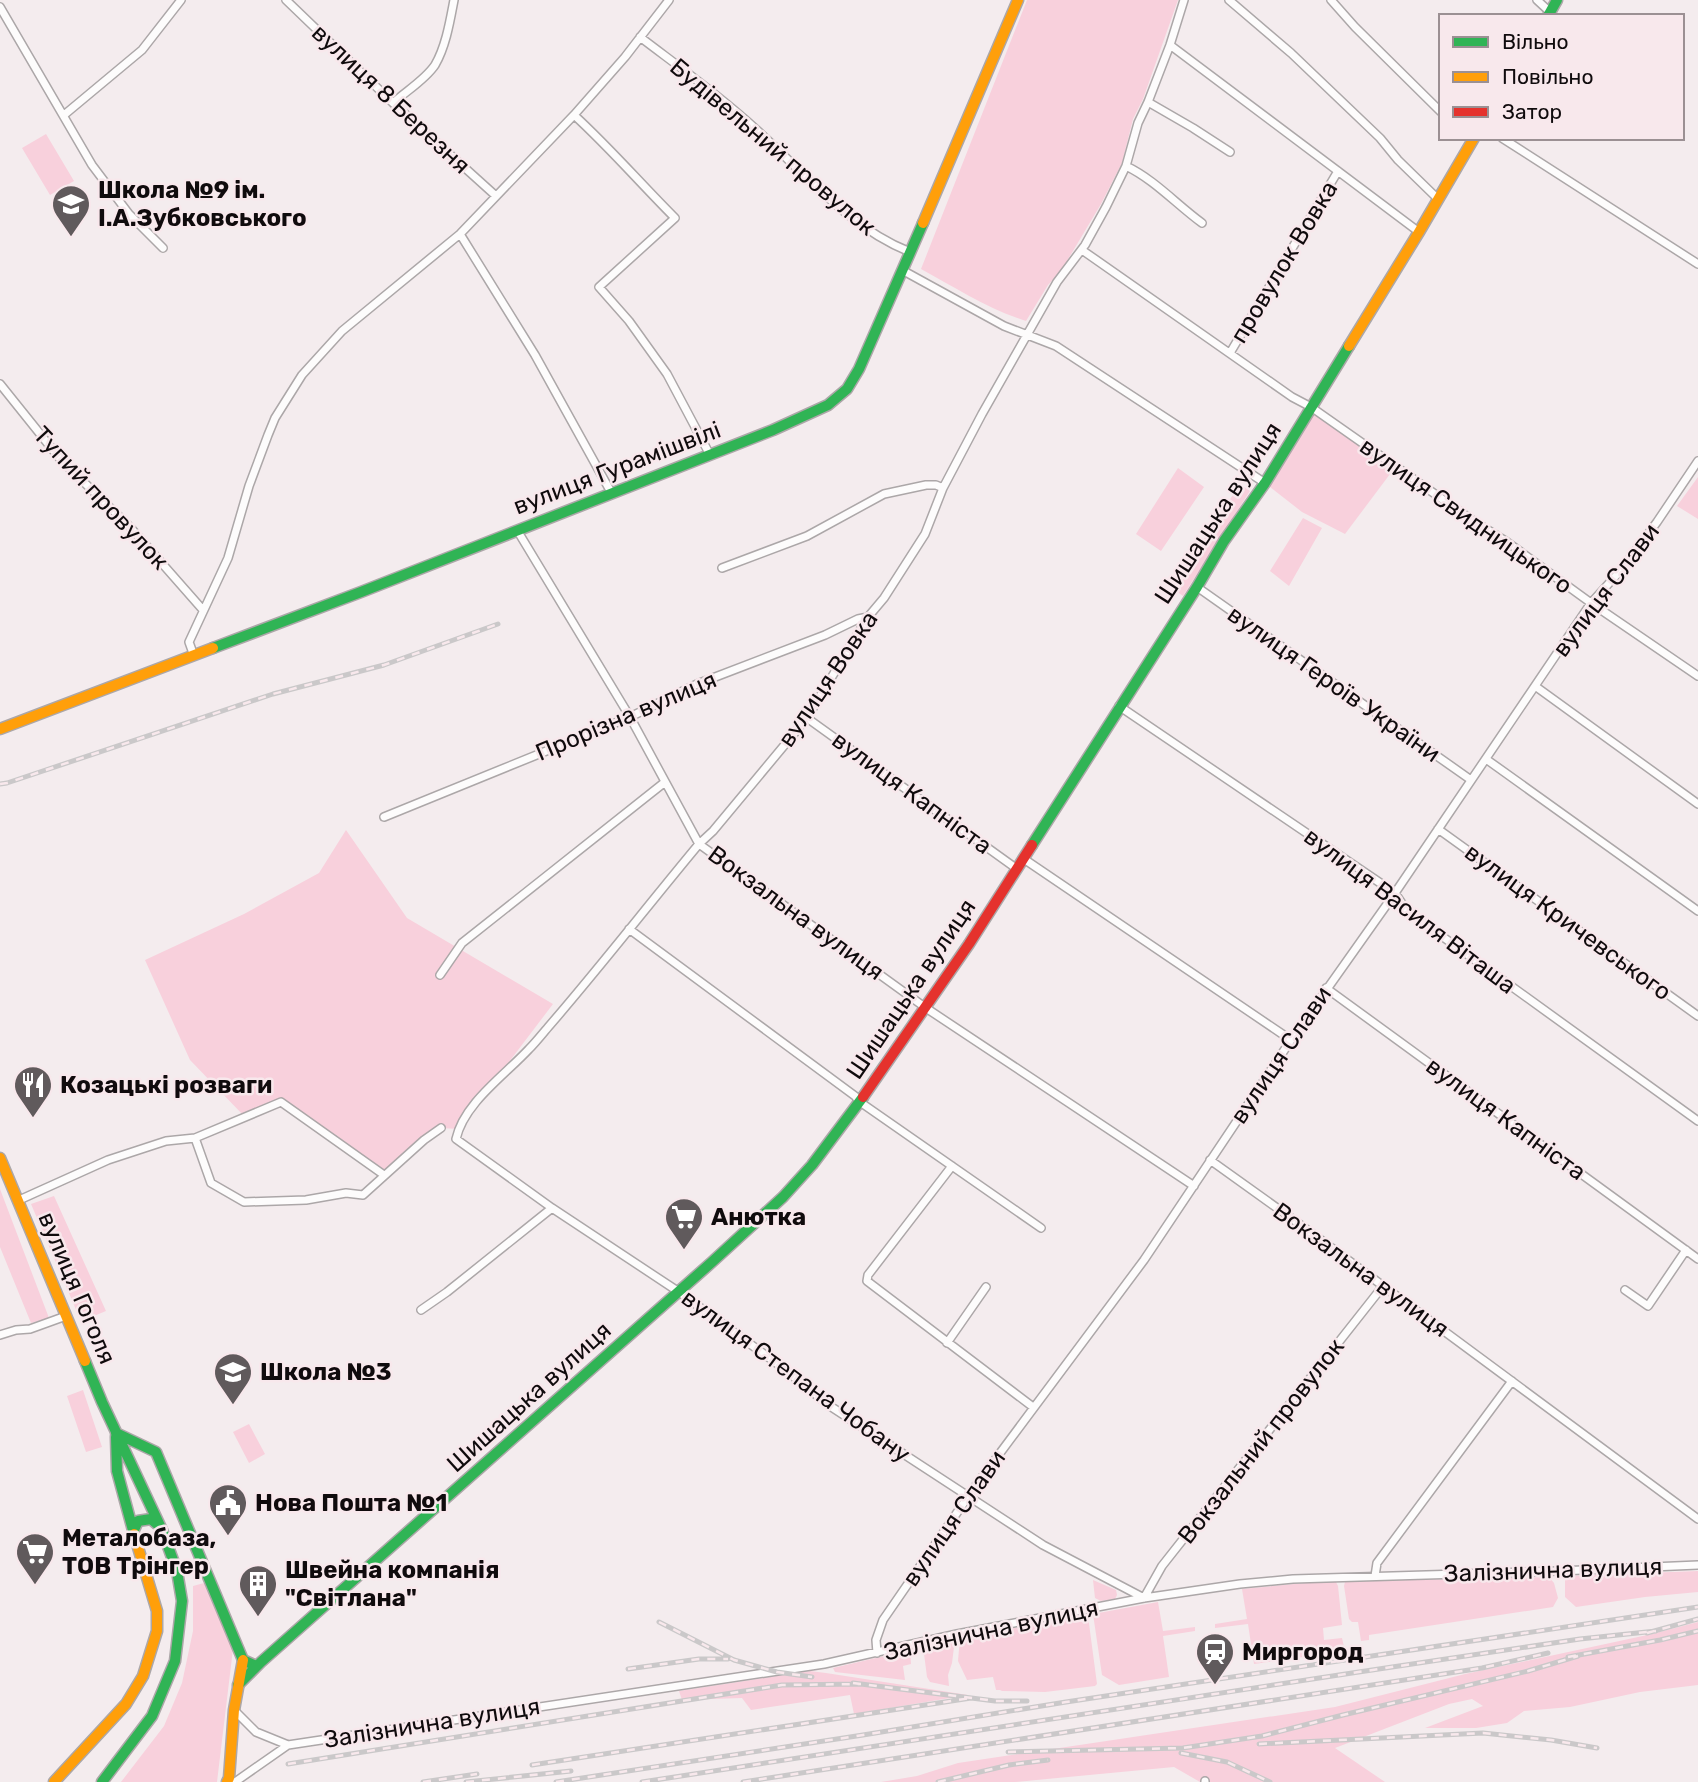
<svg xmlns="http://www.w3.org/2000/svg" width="1698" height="1782" font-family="Rubik,sans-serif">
	<rect width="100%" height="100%" fill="#f4ecee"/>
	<path fill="#f8d0dc" d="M1027 0H1178L1143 99 1133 119 1122 163 1101 204 1061 271 1048 285 1026 321C988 309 956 288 921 269Z
		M46 134 74 181 50 195 22 148Z
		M1311 407 1396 466 1345 534 1302 512 1265 483Z
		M1178 468 1204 487 1161 551 1136 534Z
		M1698 477V519L1677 506Z
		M1240 484 1250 491 1183 596 1172 588Z
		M1303 518 1322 528 1289 586 1270 571Z
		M346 830 407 918 553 1004 458 1129 441 1128 384 1175 281 1102 245 1117 190 1060 145 960 244 914 319 873Z
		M0 1189 49 1318 31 1323 0 1247Z
		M54 1196 106 1311 89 1318 77 1312 31 1204Z
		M83 1390 102 1447 86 1452 67 1396Z
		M249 1424 265 1454 249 1463 233 1432Z
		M1698 1571V1592L1645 1597 1576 1607 1565 1597V1578L1568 1576Z
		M1549 1577 1554 1583 1558 1598 1553 1607 1369 1635V1640L1361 1641 1358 1622H1352L1349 1619 1344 1586 1345 1582 1349 1581Z
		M1093 1580 1116 1590 1117 1595 1115 1599 1101 1601 1095 1598Z
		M1326 1581 1336 1582 1338 1586 1342 1625 1323 1628 1324 1640 1342 1638 1345 1651 1254 1664 1248 1624 1215 1628V1624L1247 1619 1242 1589Z
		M204 1583 233 1649 217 1782H121L164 1726 182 1683 193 1631V1586Z
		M1158 1602 1163 1631 1195 1627V1631L1163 1636 1169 1677 1119 1685 1102 1675 1093 1614Z
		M1088 1616 1097 1684 1095 1686 1045 1692 1002 1691 1000 1690H996L993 1677 967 1680 958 1661 960 1637Z
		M1698 1622V1685L1640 1692 1570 1707 1524 1711 1507 1723 1476 1728H1425L1483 1706 1472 1699 1449 1704 1335 1748 1385 1782H1200L1174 1767 1015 1782H881L917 1776 958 1763 1335 1707 1465 1674 1652 1634Z
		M955 1639 952 1663 948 1675 949 1686 930 1682 927 1677 923 1646Z
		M910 1650 911 1664 903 1666 905 1680 835 1672 833 1668Z
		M810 1671 826 1673 968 1695 854 1714 850 1695 751 1710 742 1698 682 1700 679 1691Z"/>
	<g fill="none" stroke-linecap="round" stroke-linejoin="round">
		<defs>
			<path id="street" d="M286 0 393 103 496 196
				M1184 0 1170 45 1148 102 1138 123 1126 166 1106 207 1085 245 1057 282 982 414 943 488 925 534 884 598 868 617 807 718 713 831 699 844C649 904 601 966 550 1025 543 1033 536 1042 529 1049 505 1075 464 1103 456 1139L552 1208 679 1292 783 1368 830 1406 1043 1545 1144 1598 1162 1566 1383 1286
				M1229 0 1291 53 1380 138 1398 160 1438 199
				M1331 0 1355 27 1441 112
				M1537 0 1550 12
				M0 7 92 165 129 214 163 248
				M640 37C674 63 709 88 741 116 796 162 842 225 910 252
				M1170 45 1419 232
				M1148 102 1193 128 1230 152
				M393 103C406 91 425 80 435 65 446 46 450 21 454 0
				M64 115 142 50 181 0
				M574 115C610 148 641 184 675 218L599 287 629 321 667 374 710 455
				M1502 138 1698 264
				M1126 166C1155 180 1176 204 1202 223
				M460 234 535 355 612 494
				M1082 250 1292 397 1311 407 1472 520 1507 542 1591 603 1698 676
				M902 270 1004 326 1056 346 1265 483
				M1230 353 1338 171
				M0 384 61 460 130 527 203 610
				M517 530 630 717 699 844 926 1008 1194 1186
				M722 568 807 536 884 494 926 485H936L943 488
				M1197 587 1471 780
				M194 656 189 642 228 558 249 486 268 435 275 418 302 375 342 331 460 234 574 115 625 57 669 0
				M1535 686 1698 804
				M1119 706 1395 893 1407 911 1698 1121
				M807 718 1017 869
				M1486 759 1698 911
				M384 817 630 717 697 684 825 635 858 619 868 617
				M1438 829 1698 1016
				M1024 859 1291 1040
				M629 929 855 1096 860 1102 1041 1228
				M440 975 462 943 665 782
				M1326 988 1698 1259
				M195 1138 211 1183 244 1202 306 1200 346 1193 363 1195 424 1140 441 1128
				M1210 1160 1298 1223 1698 1519
				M952 1166 868 1275 867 1281 1033 1407
				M17 1201 108 1160 166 1141 195 1138 281 1102 384 1175
				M1625 1290 1648 1306 1686 1250
				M421 1310 447 1292 552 1208
				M0 1335 16 1330 30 1329 66 1316
				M947 1343 986 1287
				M1375 1576 1377 1563 1512 1381
				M877 1653 876 1640 883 1620 974 1488 1144 1260 1291 1040 1395 893 1591 603 1622 569 1657 522 1698 461
				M234 1710 256 1732 288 1745
				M1205 1781V1782
				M235 1782 288 1745 824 1664 957 1634 1144 1598 1240 1584 1293 1579 1559 1571 1698 1565"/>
			<path id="fast" d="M1548 16 1557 0
				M213 648 361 592 773 430 828 405 847 389 859 369 923 223
				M1032 845 1197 587 1224 541 1265 483 1349 346
				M85 1361 102 1402 162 1530 177 1571 182 1601 175 1661 152 1716 102 1782
				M116 1433 156 1452 243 1660 256 1666
				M116 1437 117 1471 134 1534
				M133 1532 138 1521 151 1519 158 1525
				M238 1685 261 1662 712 1262 783 1197 812 1165 863 1097"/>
			<path id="slow" d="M923 223 1018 0
				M1349 346 1419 232 1474 138
				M0 729 213 648
				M0 1158 85 1361
				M54 1782 126 1704 143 1676 157 1631V1611L134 1534
				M227 1782 229 1778 234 1710 243 1660"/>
			<path id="jam" d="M863 1097 969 944 1032 845"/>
		</defs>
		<use href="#street" stroke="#aca7a8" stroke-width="10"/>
		<use href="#fast" stroke="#aca7a8" stroke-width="13"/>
		<use href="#slow" stroke="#aca7a8" stroke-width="13"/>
		<use href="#jam" stroke="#aca7a8" stroke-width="13"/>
		<use href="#street" stroke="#fdfcfc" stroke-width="7"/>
		<use href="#fast" stroke="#30b455" stroke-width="10"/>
		<use href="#slow" stroke="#ff9f0a" stroke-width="10"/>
		<use href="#jam" stroke="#e5322d" stroke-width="10"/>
		<defs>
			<path id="rail" d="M0 784 7 783 273 694 384 665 498 624
				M659 1622 734 1660 777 1672 812 1677
				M1647 1633 1698 1619
				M1568 1657 1660 1640 1698 1631
				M628 1669 699 1659H728
				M853 1683 995 1701H1027
				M1259 1744 1483 1733 1551 1740 1597 1748
				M1008 1752 1183 1748 1262 1736 1343 1715 1528 1671 1578 1656
				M1181 1753 1227 1762 1270 1782
				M288 1764 782 1685 861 1684
				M532 1765 971 1698
				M423 1782 477 1774
				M466 1782 571 1771
				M556 1782 863 1735 1066 1702 1698 1607
				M642 1782 1352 1673 1580 1639 1656 1631
				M743 1782 1482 1668 1548 1653
				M938 1782 1009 1765 1048 1760"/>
		</defs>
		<use href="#rail" stroke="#cac8c9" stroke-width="5"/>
		<use href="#rail" stroke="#f8e8ec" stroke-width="2.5" stroke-dasharray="8" stroke-linecap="butt"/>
	</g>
	<defs>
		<symbol id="school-pin" viewBox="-11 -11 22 30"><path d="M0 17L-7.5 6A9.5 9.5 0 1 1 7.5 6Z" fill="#605a5c" stroke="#f8e8ec"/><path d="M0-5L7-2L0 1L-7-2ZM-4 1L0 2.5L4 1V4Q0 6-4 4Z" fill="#fff"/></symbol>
		<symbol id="restaurant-pin" viewBox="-11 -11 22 30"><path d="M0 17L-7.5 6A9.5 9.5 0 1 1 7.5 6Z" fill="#605a5c" stroke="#f8e8ec"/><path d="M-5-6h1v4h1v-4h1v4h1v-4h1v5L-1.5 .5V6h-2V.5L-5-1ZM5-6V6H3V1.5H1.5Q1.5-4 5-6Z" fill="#fff"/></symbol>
		<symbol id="supermarket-pin" viewBox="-11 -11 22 30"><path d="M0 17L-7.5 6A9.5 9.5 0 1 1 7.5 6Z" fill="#605a5c" stroke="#f8e8ec"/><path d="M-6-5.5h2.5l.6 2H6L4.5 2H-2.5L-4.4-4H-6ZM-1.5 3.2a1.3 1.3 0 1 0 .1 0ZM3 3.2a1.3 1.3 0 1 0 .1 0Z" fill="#fff"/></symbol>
		<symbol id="civic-pin" viewBox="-11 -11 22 30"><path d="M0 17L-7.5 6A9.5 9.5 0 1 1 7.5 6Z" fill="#605a5c" stroke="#f8e8ec"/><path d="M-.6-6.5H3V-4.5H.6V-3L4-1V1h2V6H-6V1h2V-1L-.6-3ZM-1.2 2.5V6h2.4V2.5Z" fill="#fff"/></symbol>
		<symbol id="building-pin" viewBox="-11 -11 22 30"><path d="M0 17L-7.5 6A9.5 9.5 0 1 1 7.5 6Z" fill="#605a5c" stroke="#f8e8ec"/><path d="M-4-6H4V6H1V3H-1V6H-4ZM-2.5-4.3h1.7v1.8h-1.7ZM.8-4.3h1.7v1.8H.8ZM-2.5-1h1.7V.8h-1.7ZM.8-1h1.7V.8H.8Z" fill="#fff"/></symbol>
		<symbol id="station-pin" viewBox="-11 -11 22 30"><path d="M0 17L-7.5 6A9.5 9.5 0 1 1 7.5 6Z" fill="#605a5c" stroke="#f8e8ec"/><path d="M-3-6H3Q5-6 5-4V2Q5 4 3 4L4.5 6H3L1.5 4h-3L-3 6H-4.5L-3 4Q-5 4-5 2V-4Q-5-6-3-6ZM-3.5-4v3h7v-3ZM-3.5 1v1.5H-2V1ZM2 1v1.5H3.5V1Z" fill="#fff"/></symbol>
	</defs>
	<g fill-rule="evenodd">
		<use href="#school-pin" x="49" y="182" width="44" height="60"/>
		<use href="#restaurant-pin" x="11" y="1063" width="44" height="60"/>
		<use href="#supermarket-pin" x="662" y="1195" width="44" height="60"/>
		<use href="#school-pin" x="211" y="1350" width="44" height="60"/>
		<use href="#civic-pin" x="206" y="1481" width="44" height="60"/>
		<use href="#supermarket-pin" x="13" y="1530" width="44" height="60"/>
		<use href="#building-pin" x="236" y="1562" width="44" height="60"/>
		<use href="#station-pin" x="1193" y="1630" width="44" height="60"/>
	</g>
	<g text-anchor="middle" stroke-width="5" stroke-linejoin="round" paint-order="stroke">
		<g font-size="24" fill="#100b0d" stroke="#f8e8ec">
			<text transform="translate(391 99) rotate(43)" y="8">вулиця 8 Березня</text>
			<text transform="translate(773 147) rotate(40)" y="8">Будівельний провулок</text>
			<text transform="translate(1284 262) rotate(-59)" y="8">провулок Вовка</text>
			<text transform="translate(617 468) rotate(-21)" y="8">вулиця Гурамішвілі</text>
			<text transform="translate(101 498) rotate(47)" y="8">Тупий провулок</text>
			<text transform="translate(1218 513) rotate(-57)" y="8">Шишацька вулиця</text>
			<text transform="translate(1466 516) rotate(35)" y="8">вулиця Свидницького</text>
			<text transform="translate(1606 590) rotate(-53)" y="8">вулиця Слави</text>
			<text transform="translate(828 679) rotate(-56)" y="8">вулиця Вовка</text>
			<text transform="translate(1334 684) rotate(35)" y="8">вулиця Героїв України</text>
			<text transform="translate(626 716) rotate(-23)" y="8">Прорізна вулиця</text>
			<text transform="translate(912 793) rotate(36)" y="8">вулиця Капніста</text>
			<text transform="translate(1410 911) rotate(37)" y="8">вулиця Василя Віташа</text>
			<text transform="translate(796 913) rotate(36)" y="8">Вокзальна вулиця</text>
			<text transform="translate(1568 922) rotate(36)" y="8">вулиця Кричевського</text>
			<text transform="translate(911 989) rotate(-56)" y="8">Шишацька вулиця</text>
			<text transform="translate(1281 1055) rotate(-56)" y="8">вулиця Слави</text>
			<text transform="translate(1506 1119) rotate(36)" y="8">вулиця Капніста</text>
			<text transform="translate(1361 1270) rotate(36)" y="8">Вокзальна вулиця</text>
			<text transform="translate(77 1288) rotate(67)" y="8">вулиця Гоголя</text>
			<text transform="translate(796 1376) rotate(36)" y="8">вулиця Степана Чобану</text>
			<text transform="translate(529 1397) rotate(-42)" y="8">Шишацька вулиця</text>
			<text transform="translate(1261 1441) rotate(-52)" y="8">Вокзальний провулок</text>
			<text transform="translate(954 1518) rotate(-55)" y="8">вулиця Слави</text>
			<text transform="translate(1553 1570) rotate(-2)" y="8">Залізнична вулиця</text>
			<text transform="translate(991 1630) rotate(-12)" y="8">Залізнична вулиця</text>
			<text transform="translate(432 1723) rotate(-9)" y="8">Залізнична вулиця</text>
		</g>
		<g font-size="24" font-weight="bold" fill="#100b0d" stroke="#f8e8ec" text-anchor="start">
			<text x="98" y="198">Школа №9 ім.<tspan x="98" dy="28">І.А.Зубковського</tspan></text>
			<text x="60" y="1093">Козацькі розваги</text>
			<text x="711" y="1225">Анютка</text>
			<text x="260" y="1380">Школа №3</text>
			<text x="255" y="1511">Нова Пошта №1</text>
			<text x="62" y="1546">Металобаза,<tspan x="62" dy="28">ТОВ Трінгер</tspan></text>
			<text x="285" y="1578">Швейна компанія<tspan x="285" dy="28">"Світлана"</tspan></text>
			<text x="1242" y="1660">Миргород</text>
		</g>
	</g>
	<rect x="1439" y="14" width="245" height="126" fill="#f8e8ec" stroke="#9b9093" stroke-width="2"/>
	<rect x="1453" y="37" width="35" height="10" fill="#30b455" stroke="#9b9093" stroke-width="2"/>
	<text x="1502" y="49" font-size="21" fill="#100b0d">Вільно</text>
	<rect x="1453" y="72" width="35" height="10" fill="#ff9f0a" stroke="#9b9093" stroke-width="2"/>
	<text x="1502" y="84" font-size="21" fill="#100b0d">Повільно</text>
	<rect x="1453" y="107" width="35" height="10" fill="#e5322d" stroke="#9b9093" stroke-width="2"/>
	<text x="1502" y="119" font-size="21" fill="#100b0d">Затор</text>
</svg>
